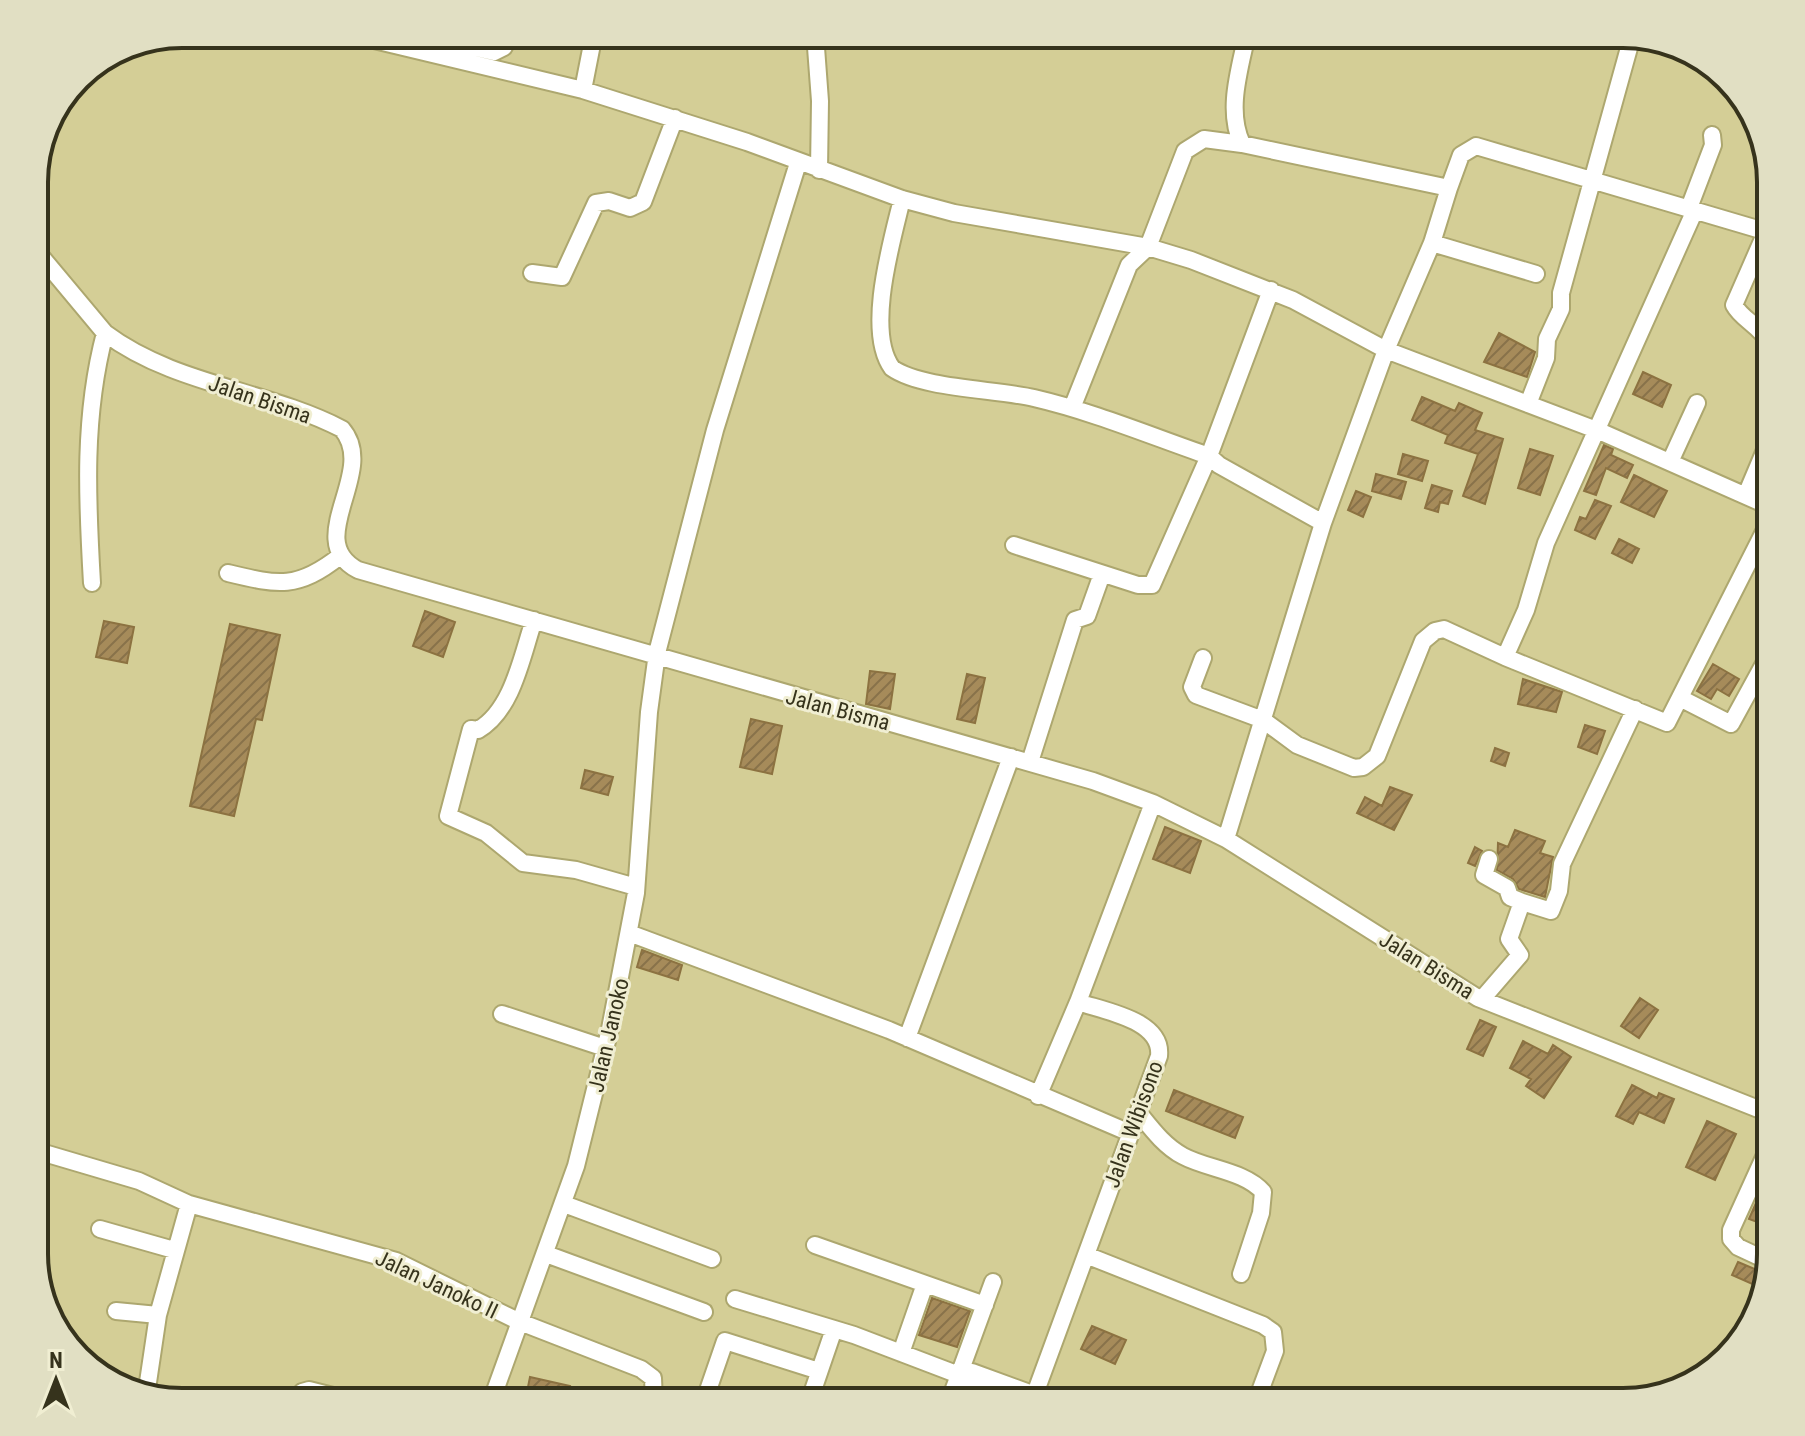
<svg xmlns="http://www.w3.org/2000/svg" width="1805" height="1436" font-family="'Roboto Condensed',sans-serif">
	<defs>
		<pattern id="building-hatch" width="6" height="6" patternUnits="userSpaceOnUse" patternTransform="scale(2)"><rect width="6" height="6" fill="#a68b5a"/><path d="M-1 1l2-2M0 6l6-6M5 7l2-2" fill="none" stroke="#88724a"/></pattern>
	</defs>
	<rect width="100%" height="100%" fill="#d4ce96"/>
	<path fill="url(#building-hatch)" stroke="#8c7241" stroke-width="2" d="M1499 333 1535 352 1527 377 1484 362Z
		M1643 372 1671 385 1662 407 1633 394Z
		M1422 397 1455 411 1459 403 1482 413 1475 430 1503 439 1485 504 1463 496 1478 454 1445 443 1448 435 1412 420Z
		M1604 445 1613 449 1611 455 1633 465 1627 478 1606 468 1596 495 1584 491Z
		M1530 449 1553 456 1540 495 1518 488Z
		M1403 454 1428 461 1422 481 1398 474Z
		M1771 464V490L1761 487Z
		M1376 474 1406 482 1401 499 1372 491Z
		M1634 475 1667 491 1654 517 1621 502Z
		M1432 485 1452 491 1448 504 1440 502 1438 512 1425 508Z
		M1356 491 1371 497 1363 517 1348 510Z
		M1595 500 1611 506 1595 539 1575 530 1580 517 1586 519Z
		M1619 539 1639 549 1632 563 1612 553Z
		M425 611 455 622 443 657 413 646Z
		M104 621 134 627 127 663 96 657Z
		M230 624 280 635 262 720 256 719 234 816 190 806Z
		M1713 664 1739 679 1729 696 1717 689 1711 699 1697 691Z
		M870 671 895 674 890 709 866 704Z
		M967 674 985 678 975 723 957 719Z
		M1523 679 1562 692 1556 712 1518 704Z
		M751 719 782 726 772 774 740 767Z
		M1585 725 1605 731 1597 754 1578 747Z
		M1495 748 1509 753 1505 766 1491 761Z
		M585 770 613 777 608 795 581 788Z
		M1390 787 1412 795 1394 830 1357 813 1365 797 1382 806Z
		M1165 827 1201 841 1190 873 1153 859Z
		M1515 830 1545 841 1540 853 1553 857 1545 897 1519 889 1513 879 1497 870 1498 843 1508 847Z
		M1475 847 1482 851 1475 866 1468 863Z
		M642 950 682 965 678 980 637 967Z
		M1640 998 1658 1010 1639 1038 1621 1026Z
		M1480 1020 1496 1027 1483 1056 1467 1049Z
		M1523 1041 1548 1054 1553 1045 1571 1057 1544 1098 1526 1086 1531 1079 1510 1068Z
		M1632 1085 1657 1098 1659 1093 1674 1099 1664 1123 1639 1112 1633 1124 1616 1116Z
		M1174 1090 1243 1117 1235 1138 1166 1111Z
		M1707 1121 1736 1134 1715 1180 1686 1167Z
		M1771 1169V1227L1749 1219Z
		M1738 1262 1764 1273 1759 1287 1732 1275Z
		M932 1298 970 1311 957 1347 919 1335Z
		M1092 1326 1126 1340 1115 1364 1081 1349Z
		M530 1377 570 1386 566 1402H525Z"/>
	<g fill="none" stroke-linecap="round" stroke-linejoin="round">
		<defs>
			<path id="minor" d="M349 34 583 90 747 142 902 199 954 213 1148 247 1191 260 1293 300 1386 350 1599 431 1771 507
				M414 34 494 52 504 47 509 34
				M815 34 820 101 819 170
				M583 90 594 34
				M1449 188 1461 155 1476 146 1771 233
				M902 199C892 241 865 331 892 368 922 389 996 389 1034 398 1094 412 1151 436 1209 456L1219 465 1323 523
				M1689 208 1713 145 1712 135
				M1695 210 1546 543 1526 610 1505 657 1667 723 1771 518
				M1766 232 1734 305C1742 320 1760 325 1771 345
				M1432 243 1536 274
				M34 248 105 333C174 385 267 390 342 429 379 472 301 540 358 570L1093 781 1153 803 1226 839 1478 998 1771 1114
				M532 273 562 277 596 203 609 201 630 208 643 202 675 118
				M1528 404 1546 358 1547 339 1561 309V293L1632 37
				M1072 408 1129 265 1148 247 1185 151 1204 139 1242 144
				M1670 462 1697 403
				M1746 495 1771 436
				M1014 545 1138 585H1152L1209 456 1271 290
				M228 573C278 585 297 590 340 556
				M92 583C87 498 83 416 105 333
				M534 620C522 655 513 710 478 730L471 729 448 816 486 833 523 863 576 870 636 887
				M1203 658 1192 687 1196 695 1263 720 1297 745 1354 768 1363 767 1377 756 1423 641 1435 631 1444 629 1505 657
				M1680 698 1731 724 1771 651
				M1030 762 1075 620 1087 616 1102 574
				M1226 839 1323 523 1386 350 1432 243 1449 188 1242 144C1226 110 1240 69 1247 34
				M1489 859 1484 875 1507 888 1510 897 1522 902
				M629 933 889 1030 1130 1133
				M1482 999 1520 955 1509 939 1522 902 1551 911 1559 891 1562 864 1635 709
				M502 1014 605 1048
				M907 1038 1011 757
				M1038 1096 1078 1002
				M1138 1112C1151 1128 1164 1146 1183 1156 1207 1169 1245 1171 1263 1192L1261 1213 1241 1274
				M34 1150 139 1181 189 1204 396 1261 520 1322 641 1369 653 1378 654 1402
				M564 1204 712 1259
				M100 1229 174 1250
				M815 1245 985 1305
				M546 1254 704 1312
				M1086 1255 1263 1325 1273 1332 1275 1351 1256 1402
				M1768 1261 1738 1247 1731 1239V1230L1771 1142
				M993 1282 959 1375 972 1372 1035 1395
				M735 1299 854 1335 959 1375 967 1385 1013 1402
				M116 1311 158 1315
				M901 1353 925 1284
				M147 1389 158 1315 189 1204
				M705 1399 725 1341 819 1371
				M298 1402 302 1392 309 1390 357 1402
				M491 1402 576 1166 610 1029 636 893 649 712 657 653 715 430 798 163
				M809 1402 834 1329
				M949 1402 959 1375
				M1032 1402 1159 1056C1163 1020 1104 1011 1078 1002L1153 803"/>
		</defs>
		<use href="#minor" stroke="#ada76f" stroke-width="20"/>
		<use href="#minor" stroke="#fff" stroke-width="16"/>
	</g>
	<g text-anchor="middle" stroke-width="6" stroke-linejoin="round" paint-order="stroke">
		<g font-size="22" fill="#36331c" stroke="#f0eed2">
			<text transform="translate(260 399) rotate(19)" y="8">Jalan Bisma</text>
			<text transform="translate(838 709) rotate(15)" y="8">Jalan Bisma</text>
			<text transform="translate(1427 965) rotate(32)" y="8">Jalan Bisma</text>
			<text transform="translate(608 1035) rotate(-77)" y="8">Jalan Janoko</text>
			<text transform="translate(1133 1124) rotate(-70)" y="8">Jalan Wibisono</text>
			<text transform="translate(437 1284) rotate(25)" y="8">Jalan Janoko II</text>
		</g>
	</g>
	<path d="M0 0H1805V1436H0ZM182 48H1623A134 134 0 0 1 1757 182V1254A134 134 0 0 1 1623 1388H182A134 134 0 0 1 48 1254V182A134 134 0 0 1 182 48Z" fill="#e1dfc3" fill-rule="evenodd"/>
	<path fill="none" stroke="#36331c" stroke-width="4" d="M182 48H1623A134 134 0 0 1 1757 182V1254A134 134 0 0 1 1623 1388H182A134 134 0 0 1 48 1254V182A134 134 0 0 1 182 48Z"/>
	<g transform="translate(56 1380)" stroke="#f0eed2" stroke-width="6" paint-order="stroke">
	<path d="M0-6L14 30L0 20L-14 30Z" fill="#36331c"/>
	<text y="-12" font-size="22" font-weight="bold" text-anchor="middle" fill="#36331c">N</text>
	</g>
</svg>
